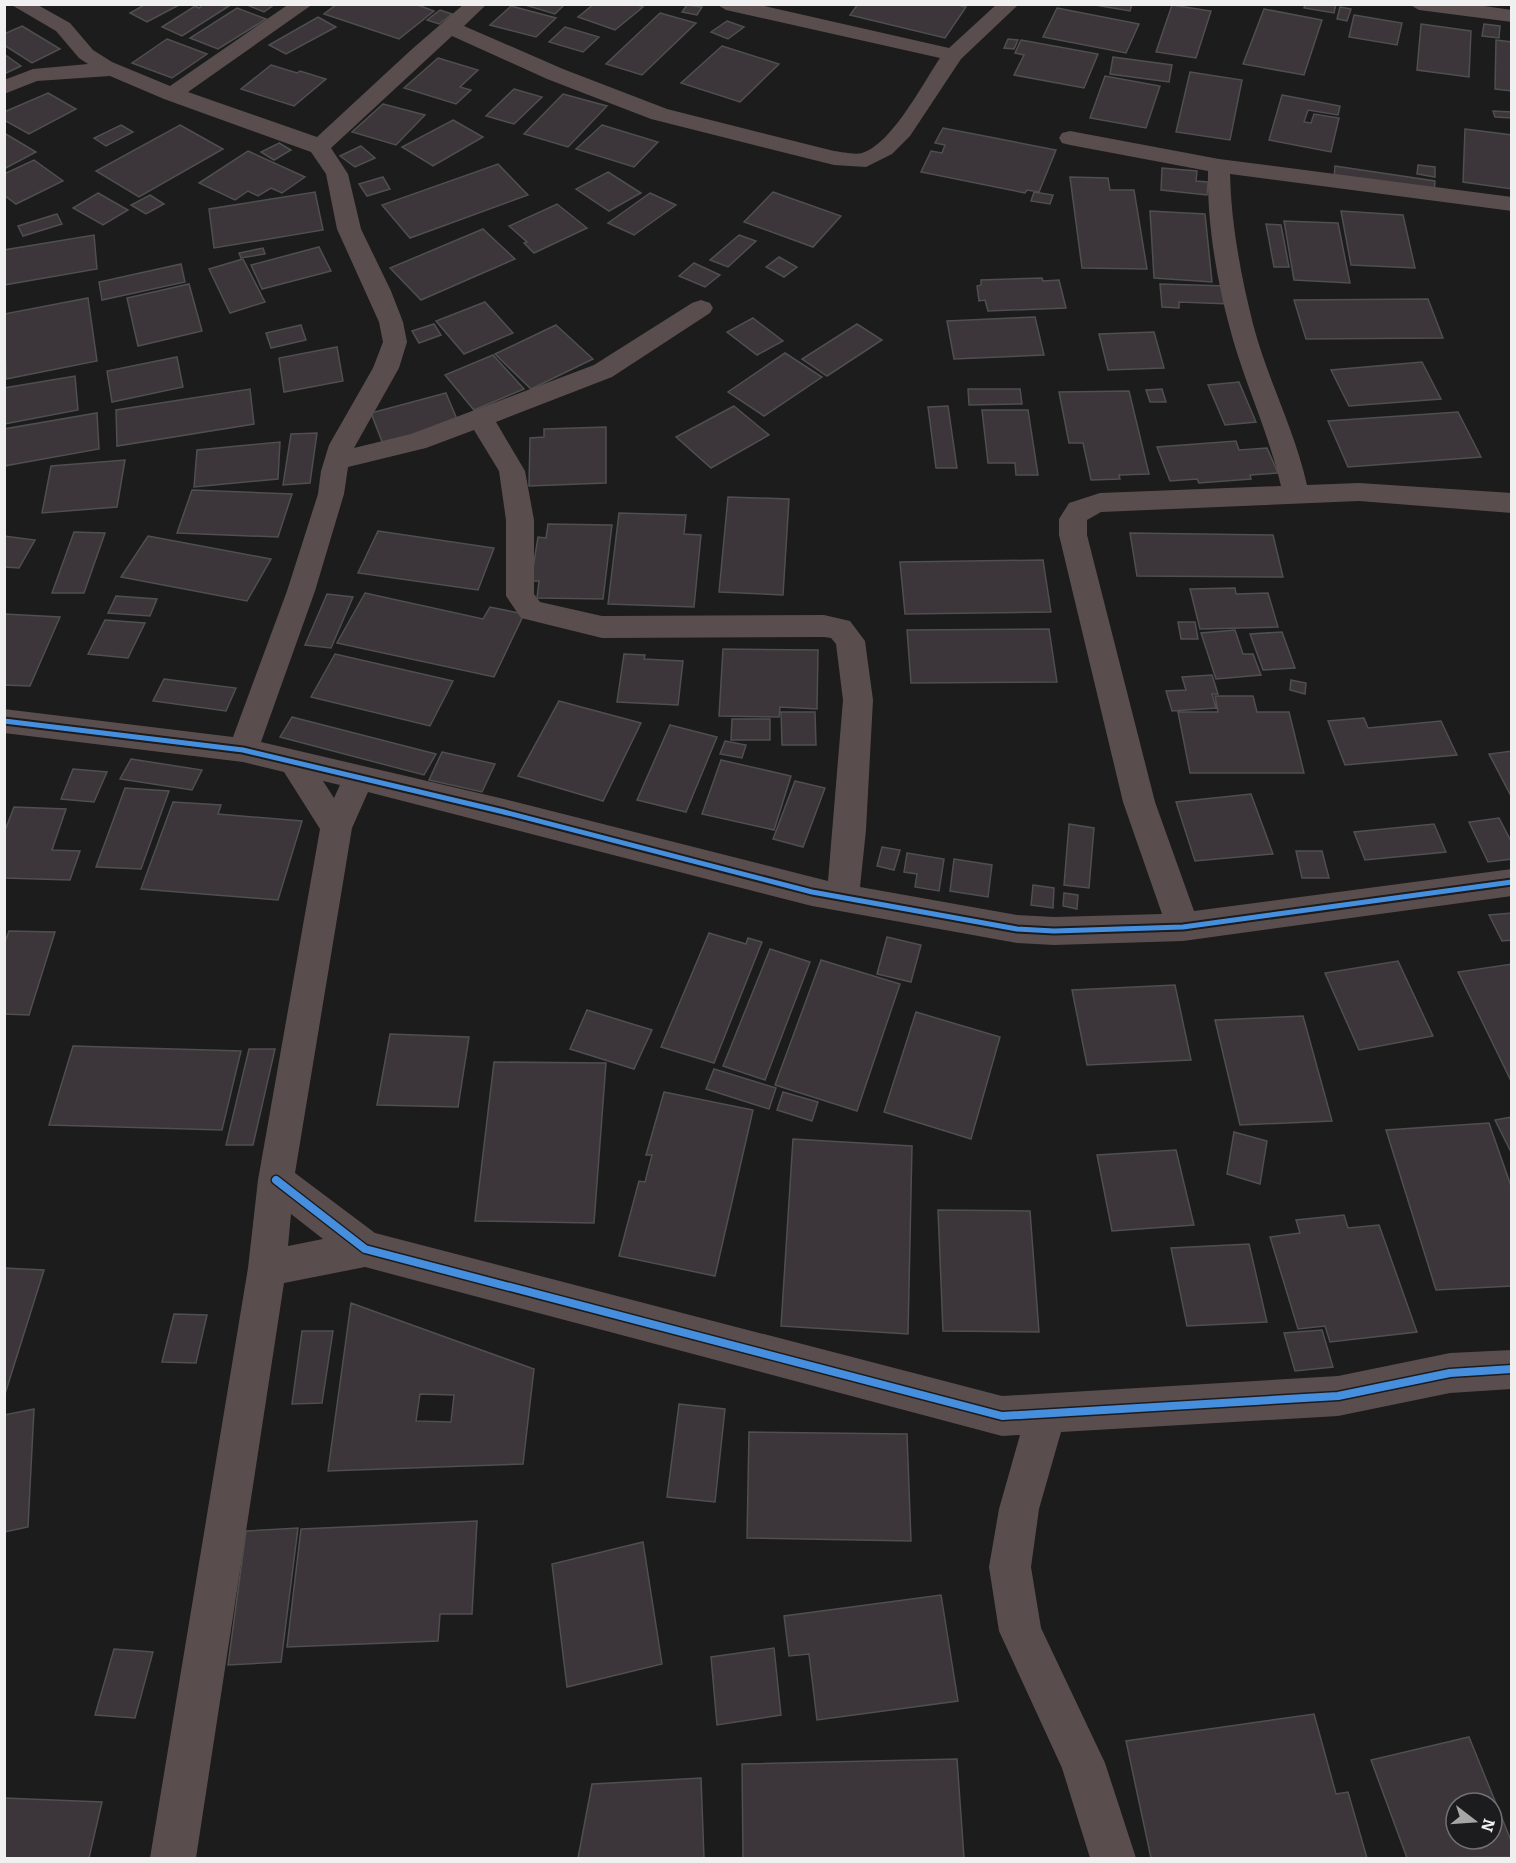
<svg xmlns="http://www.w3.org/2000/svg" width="1516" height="1863" font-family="Bitter,serif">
	<rect width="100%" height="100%" fill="#1c1c1c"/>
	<path fill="#3c363a" stroke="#4f4f4f" stroke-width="1.5" fill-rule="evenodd" d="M146 4H178L179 5 147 22 130 13Z
		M204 4 229 6 182 36 162 27 195 6 199 8Z
		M245 4H275L264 12Z
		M337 4H415L434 11 399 39 324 14Z
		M522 4H565L555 14Z
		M594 4H635L643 7 615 30 578 17Z
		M858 4H954L966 7 945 38 850 15Z
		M1089 4H1132L1130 11Z
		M1305 4H1336L1334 13 1304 8Z
		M687 5 702 7 697 15 682 12Z
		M1172 5 1211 11 1196 58 1156 52Z
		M511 6 556 18 536 37 490 25Z
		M1340 7 1351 9 1347 21 1337 19Z
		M237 8 266 19 218 49 190 38Z
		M1057 8 1139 24 1126 53 1043 37Z
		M1264 9 1322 20 1304 75 1243 64Z
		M440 10 452 14 439 24 427 20Z
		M660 13 696 23 642 75 606 64Z
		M1354 15 1402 23 1397 45 1349 37Z
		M318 17 336 27 286 54 269 45Z
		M727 21 744 27 728 39 711 32Z
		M1421 24 1471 31 1469 77 1417 70Z
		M1484 24 1500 26 1499 38 1482 36Z
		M22 26 60 49 32 63 4 45V34Z
		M565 27 599 37 583 52 549 42Z
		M167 39 207 54 172 78 132 63Z
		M1008 39 1018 40 1014 49 1004 48Z
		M1021 40 1098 54 1084 88 1014 75 1024 55 1015 53Z
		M1496 40 1512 42V91L1495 89Z
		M722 46 779 64 740 102 681 83Z
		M4 54 21 66 4 74Z
		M1113 57 1172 65 1169 82 1110 74Z
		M438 58 478 70 460 87 471 90 456 104 404 88Z
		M271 65 297 73 300 71 326 79 294 106 241 89Z
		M1190 72 1242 80 1230 140 1176 132Z
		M1105 76 1160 86 1146 128 1090 118Z
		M514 89 542 97 514 124 486 116Z
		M48 93 76 109 29 134 4 120V112Z
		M563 94 607 106 568 147 524 134Z
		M1282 95 1340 106 1338 115 1308 110 1304 122 1311 123 1314 114 1339 118 1331 152 1269 140Z
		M383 104 425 115 396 145 352 132Z
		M1493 111 1512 112V118L1495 117Z
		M453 120 483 137 433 166 402 147Z
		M121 125 133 132 106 146 94 138Z
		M180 125 223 149 139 197 96 171Z
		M602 125 658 142 634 167 576 149Z
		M943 128 1056 150 1039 192 1027 190 1025 193 921 172 931 151 942 153 945 145 935 143Z
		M1465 129 1512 135V189L1463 182Z
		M4 133 36 152 4 169Z
		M279 143 291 150 274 160 261 152Z
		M361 146 375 158 355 167 340 156Z
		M248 151 305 177 282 193 271 188 258 196 248 191 235 200 199 183Z
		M34 160 63 181 16 204 4 195V174Z
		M498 164 528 195 410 238 382 205Z
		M1418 165 1435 167V177L1417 174Z
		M1335 166 1435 181 1434 193 1334 178Z
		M1162 168 1197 171 1196 181 1208 182 1207 195 1161 190Z
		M608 172 641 193 609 211 576 189Z
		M383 177 390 189 367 196 359 184Z
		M1070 177 1108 178 1110 190H1134L1147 269 1082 268Z
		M315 192 323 230 214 248 209 209Z
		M773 192 841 216 813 247 744 222Z
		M1034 192 1053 195 1050 204 1031 201Z
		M98 193 128 210 103 225 73 208Z
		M650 193 676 205 634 235 608 223Z
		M150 195 164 204 146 214 131 205Z
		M557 204 587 228 534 253 524 243 527 242 509 226Z
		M1150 211 1205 214 1212 282 1154 278Z
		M1341 211 1403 215 1415 268 1351 265Z
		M57 214 62 224 23 236 18 226Z
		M1284 221 1338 223 1350 283 1294 280Z
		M1266 224 1281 225 1289 267H1274Z
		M483 229 515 259 421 300 390 268Z
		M94 235 97 269 4 285V250Z
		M739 235 756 241 728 267 710 260Z
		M319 247 331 271 262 289 251 265Z
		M263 248 265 254 241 258 239 253Z
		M779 257 797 267 784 277 766 267Z
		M243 259 265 302 230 313 209 269Z
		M694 263 720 275 705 287 679 276Z
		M181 264 185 282 102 300 99 282Z
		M1042 278 1043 281 1059 280 1066 308 988 311 985 300 979 301 977 286 981 285V280Z
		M189 284 202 331 138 346 127 298Z
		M1160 284 1227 286 1230 304 1179 302V308L1162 307Z
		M88 298 97 361 6 379 4 314Z
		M1428 299 1443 338 1306 339 1294 300Z
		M485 302 513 333 464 354 436 321Z
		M1035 317 1044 355 954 359 947 321Z
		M753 318 783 341 757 355 727 332Z
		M434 324 441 335 419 343 412 331Z
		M857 324 882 340 827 376 802 359Z
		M301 325 306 340 271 348 266 333Z
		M556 325 593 359 531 389 495 354Z
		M1154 332 1164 368 1108 370 1099 334Z
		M337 347 343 381 284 392 279 358Z
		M785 353 822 377 764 416 728 392Z
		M493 355 524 389 474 410 445 375Z
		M177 357 183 387 112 402 107 371Z
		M1422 362 1441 399 1349 406 1331 370Z
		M75 376 78 410 4 424V388Z
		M1239 382 1256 422 1225 425 1208 385Z
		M250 389 254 424 117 446 116 410Z
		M968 389H1020L1022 404 969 405Z
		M1162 389 1166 402H1150L1146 390Z
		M1129 391 1149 474 1119 475 1120 479 1091 480 1083 443H1069L1059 392Z
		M446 393 459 424 383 444 371 413Z
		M734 406 769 435 711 468 676 437Z
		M948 406 957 468H936L928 407Z
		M982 410H1028L1038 475H1016L1015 463H988Z
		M1458 412 1481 457 1348 467 1328 421Z
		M97 413 99 449 4 466V429Z
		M606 427V483L529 486 530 438 544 437V429Z
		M317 433 310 483 283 485 291 434Z
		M1236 441 1239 450 1267 448 1278 473 1250 475 1251 479 1199 483 1197 479 1170 481 1157 447Z
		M280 442 278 479 194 487 197 450Z
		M125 460 117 507 42 513 51 466Z
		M192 490 292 494 278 537 177 533Z
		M728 497 789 499 783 595 719 592Z
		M619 513 686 515 684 534 701 535 694 607 608 604Z
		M548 524 612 525 603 599 537 598 539 581H531L538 537 546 538Z
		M378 531 494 548 478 590 358 573Z
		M74 532 105 533 84 593H52Z
		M1130 533 1273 535 1283 577 1137 576Z
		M4 536 35 540 19 568 4 567Z
		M148 536 271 559 247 601 121 577Z
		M1043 560 1051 612 905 614 900 562Z
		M1235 588 1236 594 1268 593 1278 627 1200 629 1190 589Z
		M365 593 483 619 490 607 524 614 494 677 337 643Z
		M327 594 353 597 331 648 305 645Z
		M116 596 157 599 150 616 108 613Z
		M4 614 60 617 30 686 4 685Z
		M105 620 145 623 128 658 88 654Z
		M1178 622H1195L1198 639H1181Z
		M1049 629 1057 682 911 683 907 630Z
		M1235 630 1243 654H1253L1261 675 1216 679 1201 633Z
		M1282 632 1295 668 1263 670 1250 634Z
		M723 649 818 650 817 709 780 707 779 717 719 716Z
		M335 654 453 681 430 726 311 697Z
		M624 654 645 655 644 659 683 661 678 705 617 702Z
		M1212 675 1218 694H1212L1216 708 1172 711 1166 691 1186 690 1182 677Z
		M164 679 236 688 226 711 153 701Z
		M1291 680 1306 683 1305 694 1290 690Z
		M1215 696H1253L1257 712H1289L1304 773H1190L1178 712H1218Z
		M559 701 641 723 603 801 518 776Z
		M781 712H815L816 745H782Z
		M292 717 436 754 424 775 280 737Z
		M1364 718 1368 728 1441 721 1457 755 1345 765 1328 721Z
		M732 719H770V740H731Z
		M670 725 717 737 686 812 637 800Z
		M725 741 746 745 742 758 720 754Z
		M1512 751V798L1489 754Z
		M442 752 495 764 482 792 429 780Z
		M131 759 202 770 192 790 120 779Z
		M721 760 791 776 774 830 702 814Z
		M73 769 107 772 94 802 61 799Z
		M795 781 825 788 803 847 773 839Z
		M125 788 169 791 141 869 96 867Z
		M1251 794 1273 854 1195 861 1176 802Z
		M173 802 221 805 218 814 302 821 278 900 141 889Z
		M14 807 66 809 52 850 80 851 70 880 4 878V833Z
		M1499 818 1512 843V859L1488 862 1469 822Z
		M1069 824 1094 828 1089 888 1064 885Z
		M1434 824 1446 852 1365 860 1354 832Z
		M882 847 900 850 894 870 877 866Z
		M1296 851H1322L1329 878H1302Z
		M907 853 944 859 939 891 915 887 917 874 904 872Z
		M954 859 992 865 988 897 950 891Z
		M1033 885 1054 888 1053 908 1031 905Z
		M1064 893 1078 895 1077 909 1063 906Z
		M1512 913V940L1502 941 1489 915Z
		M9 931 55 932 29 1015 4 1014V945Z
		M709 933 746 944 748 938 762 942 714 1063 661 1047Z
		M887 937 921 945 911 982 877 974Z
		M770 949 810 962 765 1080 723 1066Z
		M821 960 900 984 857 1111 775 1085Z
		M1398 961 1433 1036 1359 1050 1325 973Z
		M1512 964V1083L1458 972Z
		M1175 985 1191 1060 1087 1065 1072 990Z
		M587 1010 652 1030 634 1069 570 1049Z
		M916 1012 1000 1037 971 1139 884 1112Z
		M1303 1016 1332 1121 1240 1125 1215 1020Z
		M390 1034 469 1037 458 1107 377 1105Z
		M73 1046 241 1051 222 1130 49 1125Z
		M249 1049H275L253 1145H226Z
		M494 1062 606 1063 594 1223 475 1221Z
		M714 1069 776 1088 769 1109 706 1089Z
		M664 1092 753 1110 715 1276 619 1256 639 1181 645 1182 652 1155H646Z
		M783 1092 818 1102 812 1121 777 1110Z
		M1512 1117V1154L1495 1120Z
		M1489 1123 1512 1189V1286L1436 1290 1386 1130Z
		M1234 1132 1267 1141 1260 1184 1227 1174Z
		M793 1139 912 1146 908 1334 781 1326Z
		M1176 1150 1194 1225 1112 1231 1097 1155Z
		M938 1210 1030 1211 1039 1332 943 1331Z
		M1344 1215 1348 1228 1379 1225 1417 1332 1330 1342 1325 1326 1298 1329 1270 1237 1300 1233 1296 1220Z
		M1249 1244 1267 1322 1187 1326 1171 1248Z
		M4 1268 44 1270 5 1394H4Z
		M351 1303 534 1369 523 1464 328 1471ZM420 1394 454 1395 451 1422 416 1421Z
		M174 1314 207 1315 196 1363 162 1362Z
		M1322 1330 1333 1367 1295 1371 1284 1333Z
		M302 1331H333L322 1403 292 1404Z
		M679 1404 725 1409 715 1502 667 1497Z
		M34 1409 28 1527 4 1532V1415Z
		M749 1432 907 1434 911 1541 747 1538Z
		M477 1521 472 1614H440L438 1641 287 1647 301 1529Z
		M298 1528 281 1662 228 1665 246 1531Z
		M643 1542 662 1664 567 1687 552 1564Z
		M941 1595 958 1701 817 1720 809 1654 789 1656 784 1616Z
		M774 1648 781 1715 717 1725 711 1657Z
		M114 1649 153 1652 135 1718 95 1715Z
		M1314 1714 1336 1794 1348 1792 1367 1858H1151L1126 1741Z
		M1469 1737 1512 1843V1857L1407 1858 1371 1760ZM1456 1803H1492V1839H1456Z
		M957 1759 964 1858H743L742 1764Z
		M701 1778 704 1858H578L592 1784Z
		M4 1798 102 1802 89 1858H4Z"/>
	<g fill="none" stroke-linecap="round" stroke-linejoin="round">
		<path fill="#594e4d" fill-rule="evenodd" d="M10 4H36L70 23 93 50 112 62 170 86 289 4H313L188 92 317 137 411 50 464 4H487L464 26 563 69 667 109 834 151C842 152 855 155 862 153 892 144 923 83 940 58L726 10 716 4H755L949 48 997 4H1019L961 59 910 136 892 154 866 167 834 165 651 119 547 79 452 36 331 148 348 174 361 229 391 291 403 322 407 342 399 368 354 448 411 434 594 365 692 303 701 300 710 303 713 308 710 313 612 377 496 422 525 471 534 520V594L540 602 602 616 824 615 850 621 865 641 873 700 866 830 860 887 1017 915 1054 917 1162 914 1123 802 1059 535V519L1069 503 1100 493 1281 486C1268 430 1243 380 1229 325 1216 277 1207 220 1208 171L1070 145 1062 143 1059 138 1062 133 1070 131 1219 159 1512 197V211L1230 174C1231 224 1241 276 1253 324 1267 378 1294 428 1307 485L1359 483 1512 493V513L1359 501 1101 512 1087 520V535L1155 802 1194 911 1512 869V896L1183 941 1054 945 1017 943 812 906 368 792 352 828 295 1173 375 1233 1002 1396 1338 1376 1450 1353 1512 1350V1389L1450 1393 1338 1416 1061 1432 1039 1509 1031 1567 1041 1628 1105 1763 1136 1858H1090L1062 1768 999 1631 989 1567 999 1509 1020 1435 1002 1436 365 1267 284 1283 196 1858H150L248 1268 258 1180 320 829 284 772 243 762 4 733V709L233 737 287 591 318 494 321 471 329 445 373 368 383 342 379 322 337 229 326 174 311 152 164 99 110 76 37 81 4 94V80L33 69 88 64 79 58 56 31ZM474 430 499 471 506 520V596L521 618 602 638 824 637 831 638 836 644 843 700 828 881 504 799 261 742 315 591 344 494 348 467 426 448ZM323 781 340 785 334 798ZM291 1214 323 1239 288 1246Z
			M1409 4H1470L1512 10V22L1419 10Z"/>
		<defs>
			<path id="cycleway-far1" d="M4 721 243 750 504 812 812 892 1017 929 1054 931 1183 927 1512 882"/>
			<path id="cycleway" d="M276 1180 365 1249 1002 1416 1338 1396 1450 1373 1512 1369"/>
		</defs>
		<use href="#cycleway-far1" stroke="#1c1b1d" stroke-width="9"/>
		<use href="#cycleway" stroke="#1c1b1d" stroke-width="11"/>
		<use href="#cycleway-far1" stroke="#468fdf" stroke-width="5"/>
		<use href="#cycleway" stroke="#468fdf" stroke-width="8"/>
	</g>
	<rect width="1516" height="1863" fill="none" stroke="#f1f0f1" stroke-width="12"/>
	<g transform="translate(1474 1821) rotate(107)"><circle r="28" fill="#1c1b1d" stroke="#717072" stroke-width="1.5"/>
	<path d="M0-4.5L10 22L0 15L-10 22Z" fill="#a6a6a6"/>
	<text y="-9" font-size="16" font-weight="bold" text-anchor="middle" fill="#f1f0f1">N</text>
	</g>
</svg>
